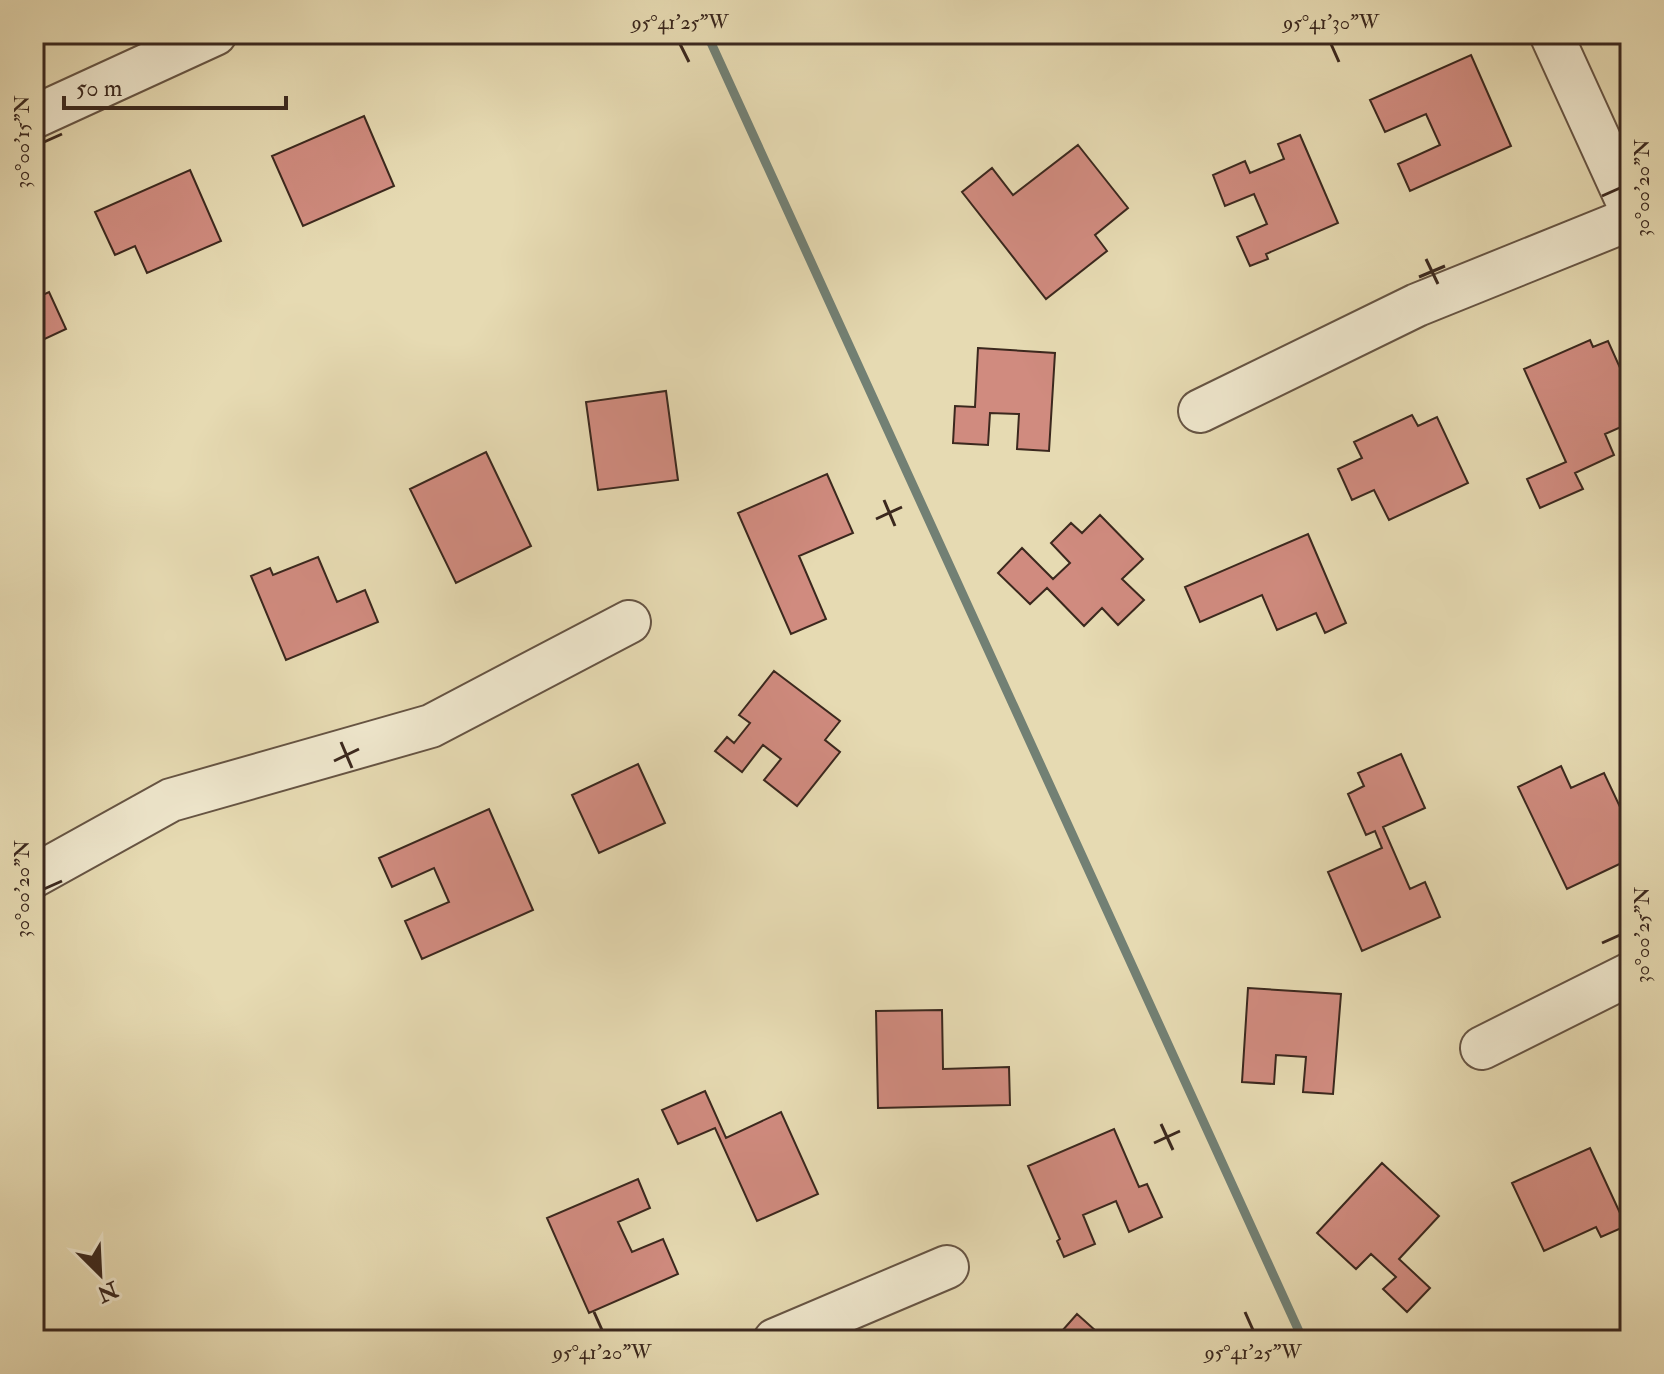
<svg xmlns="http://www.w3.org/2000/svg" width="1664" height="1374" font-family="'IM FELL Double Pica',serif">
	<rect width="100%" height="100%" fill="#e6dab2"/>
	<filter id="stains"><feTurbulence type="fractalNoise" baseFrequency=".0025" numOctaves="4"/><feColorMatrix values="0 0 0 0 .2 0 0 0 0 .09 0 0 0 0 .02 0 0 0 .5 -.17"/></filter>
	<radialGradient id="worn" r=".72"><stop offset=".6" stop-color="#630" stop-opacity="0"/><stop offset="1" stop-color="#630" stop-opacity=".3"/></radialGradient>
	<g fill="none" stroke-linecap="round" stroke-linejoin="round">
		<path stroke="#728074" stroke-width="9" d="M707 34 1303 1340"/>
	</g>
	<path fill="#d08b7f" stroke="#3b281e" stroke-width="2" d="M1471 55 1511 146 1410 191 1398 164 1440 145 1426 114 1385 132 1370 100Z
		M364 116 394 186 303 226 272 156Z
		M1300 135 1338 223 1266 254 1268 259 1250 266 1237 237 1267 224 1254 194 1225 206 1213 175 1245 161 1250 173 1284 159 1278 144Z
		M1078 145 1128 208 1095 235 1107 251 1046 299 962 192 992 168 1013 195Z
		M190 170 221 241 147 273 135 246 115 255 95 212Z
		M49 292 66 329 34 344V299Z
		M1590 340 1593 347 1608 341 1630 390V423L1605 434 1614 455 1575 473 1583 489 1540 508 1527 479 1566 462 1524 369Z
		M978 348 1055 353 1049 451 1017 449 1019 414 990 413 988 445 953 443 955 406 975 407Z
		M666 391 678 480 598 490 586 402Z
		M1412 415 1418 426 1437 417 1468 483 1389 520 1374 490 1352 500 1338 469 1362 458 1354 442Z
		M486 452 531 546 456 583 410 489Z
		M827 474 853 533 799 556 826 619 791 634 738 513Z
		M1100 515 1143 559 1122 579 1144 600 1118 625 1102 608 1084 626 1047 588 1030 604 998 573 1022 548 1053 579 1070 563 1051 543 1071 523 1082 533Z
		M1308 534 1346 623 1325 633 1316 613 1277 630 1262 595 1200 622 1185 587Z
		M318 557 337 602 365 590 378 622 286 660 251 576 270 568 273 575Z
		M774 671 840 721 825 740 840 752 797 806 764 780 781 759 763 745 742 772 715 751 727 737 734 743 750 723 739 715Z
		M1401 754 1425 808 1383 827 1410 889 1425 882 1440 917 1362 951 1328 872 1382 848 1375 831 1366 835 1348 794 1364 786 1358 773Z
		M638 764 665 823 599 853 572 795Z
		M1561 766 1571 788 1604 773 1630 828V859L1567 889 1518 787Z
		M489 809 533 910 422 959 405 921 449 902 434 868 392 887 379 858Z
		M1248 988 1341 994 1333 1094 1303 1092 1306 1057 1276 1055 1274 1084 1242 1082Z
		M942 1010 943 1069 1009 1067 1010 1105 878 1108 876 1011Z
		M705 1091 726 1138 781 1112 818 1194 757 1221 715 1128 678 1144 662 1110Z
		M1114 1129 1139 1187 1147 1184 1162 1217 1129 1232 1116 1201 1083 1215 1095 1244 1064 1257 1057 1241 1060 1239 1028 1166Z
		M1590 1148 1626 1226 1601 1237 1596 1227 1544 1251 1512 1183Z
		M1382 1163 1439 1216 1399 1259 1430 1288 1407 1312 1383 1289 1396 1277 1371 1254 1356 1269 1317 1233Z
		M638 1179 650 1208 618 1222 632 1252 663 1239 678 1274 589 1313 547 1218Z
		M1077 1314 1106 1340H1054Z"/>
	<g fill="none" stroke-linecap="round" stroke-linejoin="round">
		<defs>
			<path id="minor" d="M1551 34 1630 207
				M34 117 215 34
				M1200 411 1417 305 1630 219
				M34 876 171 800 431 726 629 622
				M1482 1048 1630 974
				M775 1340 947 1267"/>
		</defs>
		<use href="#minor" stroke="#665443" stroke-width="46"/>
		<use href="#minor" stroke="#efe7cd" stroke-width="42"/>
	</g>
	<path fill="none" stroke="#3b281e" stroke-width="3" d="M680 44 689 62M1331 44 1339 62M44 142 62 134M1602 196 1620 188M1426 259 1438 284M1419 277 1445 266M884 500 895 526M876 519 902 507M341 742 352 768M334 761 359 749M44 889 62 881M1602 943 1620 935M1161 1124 1173 1150M1154 1143 1180 1131M594 1312 602 1330M1245 1312 1253 1330"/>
	<rect width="1664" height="1374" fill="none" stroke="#e6dab2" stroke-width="88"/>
	<g transform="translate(100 1274) rotate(156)" stroke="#efe7cd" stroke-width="6" paint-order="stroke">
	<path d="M0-6L14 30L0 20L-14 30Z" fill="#3b281e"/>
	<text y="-12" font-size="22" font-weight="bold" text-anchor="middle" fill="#3b281e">N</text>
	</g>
	<path d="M64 96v12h222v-12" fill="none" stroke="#3b281e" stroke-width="4"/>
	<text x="76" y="96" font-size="24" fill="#3b281e" stroke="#efe7cd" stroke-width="6" paint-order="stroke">50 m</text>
	<rect x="44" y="44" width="1576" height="1286" fill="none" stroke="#3b281e" stroke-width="3"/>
	<g font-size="20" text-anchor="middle" fill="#3b281e">
		<text x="680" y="29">95°41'25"W</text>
		<text x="1331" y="29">95°41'30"W</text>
		<text transform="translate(22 142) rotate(-90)" y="7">30°00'15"N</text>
		<text transform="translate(1642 188) rotate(-90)" y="7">30°00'20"N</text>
		<text transform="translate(22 889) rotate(-90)" y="7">30°00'20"N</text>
		<text transform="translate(1642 935) rotate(-90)" y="7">30°00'25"N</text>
		<text x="602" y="1359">95°41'20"W</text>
		<text x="1253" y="1359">95°41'25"W</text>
	</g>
	<rect width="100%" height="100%" filter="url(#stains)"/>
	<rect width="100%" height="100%" fill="url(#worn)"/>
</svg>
